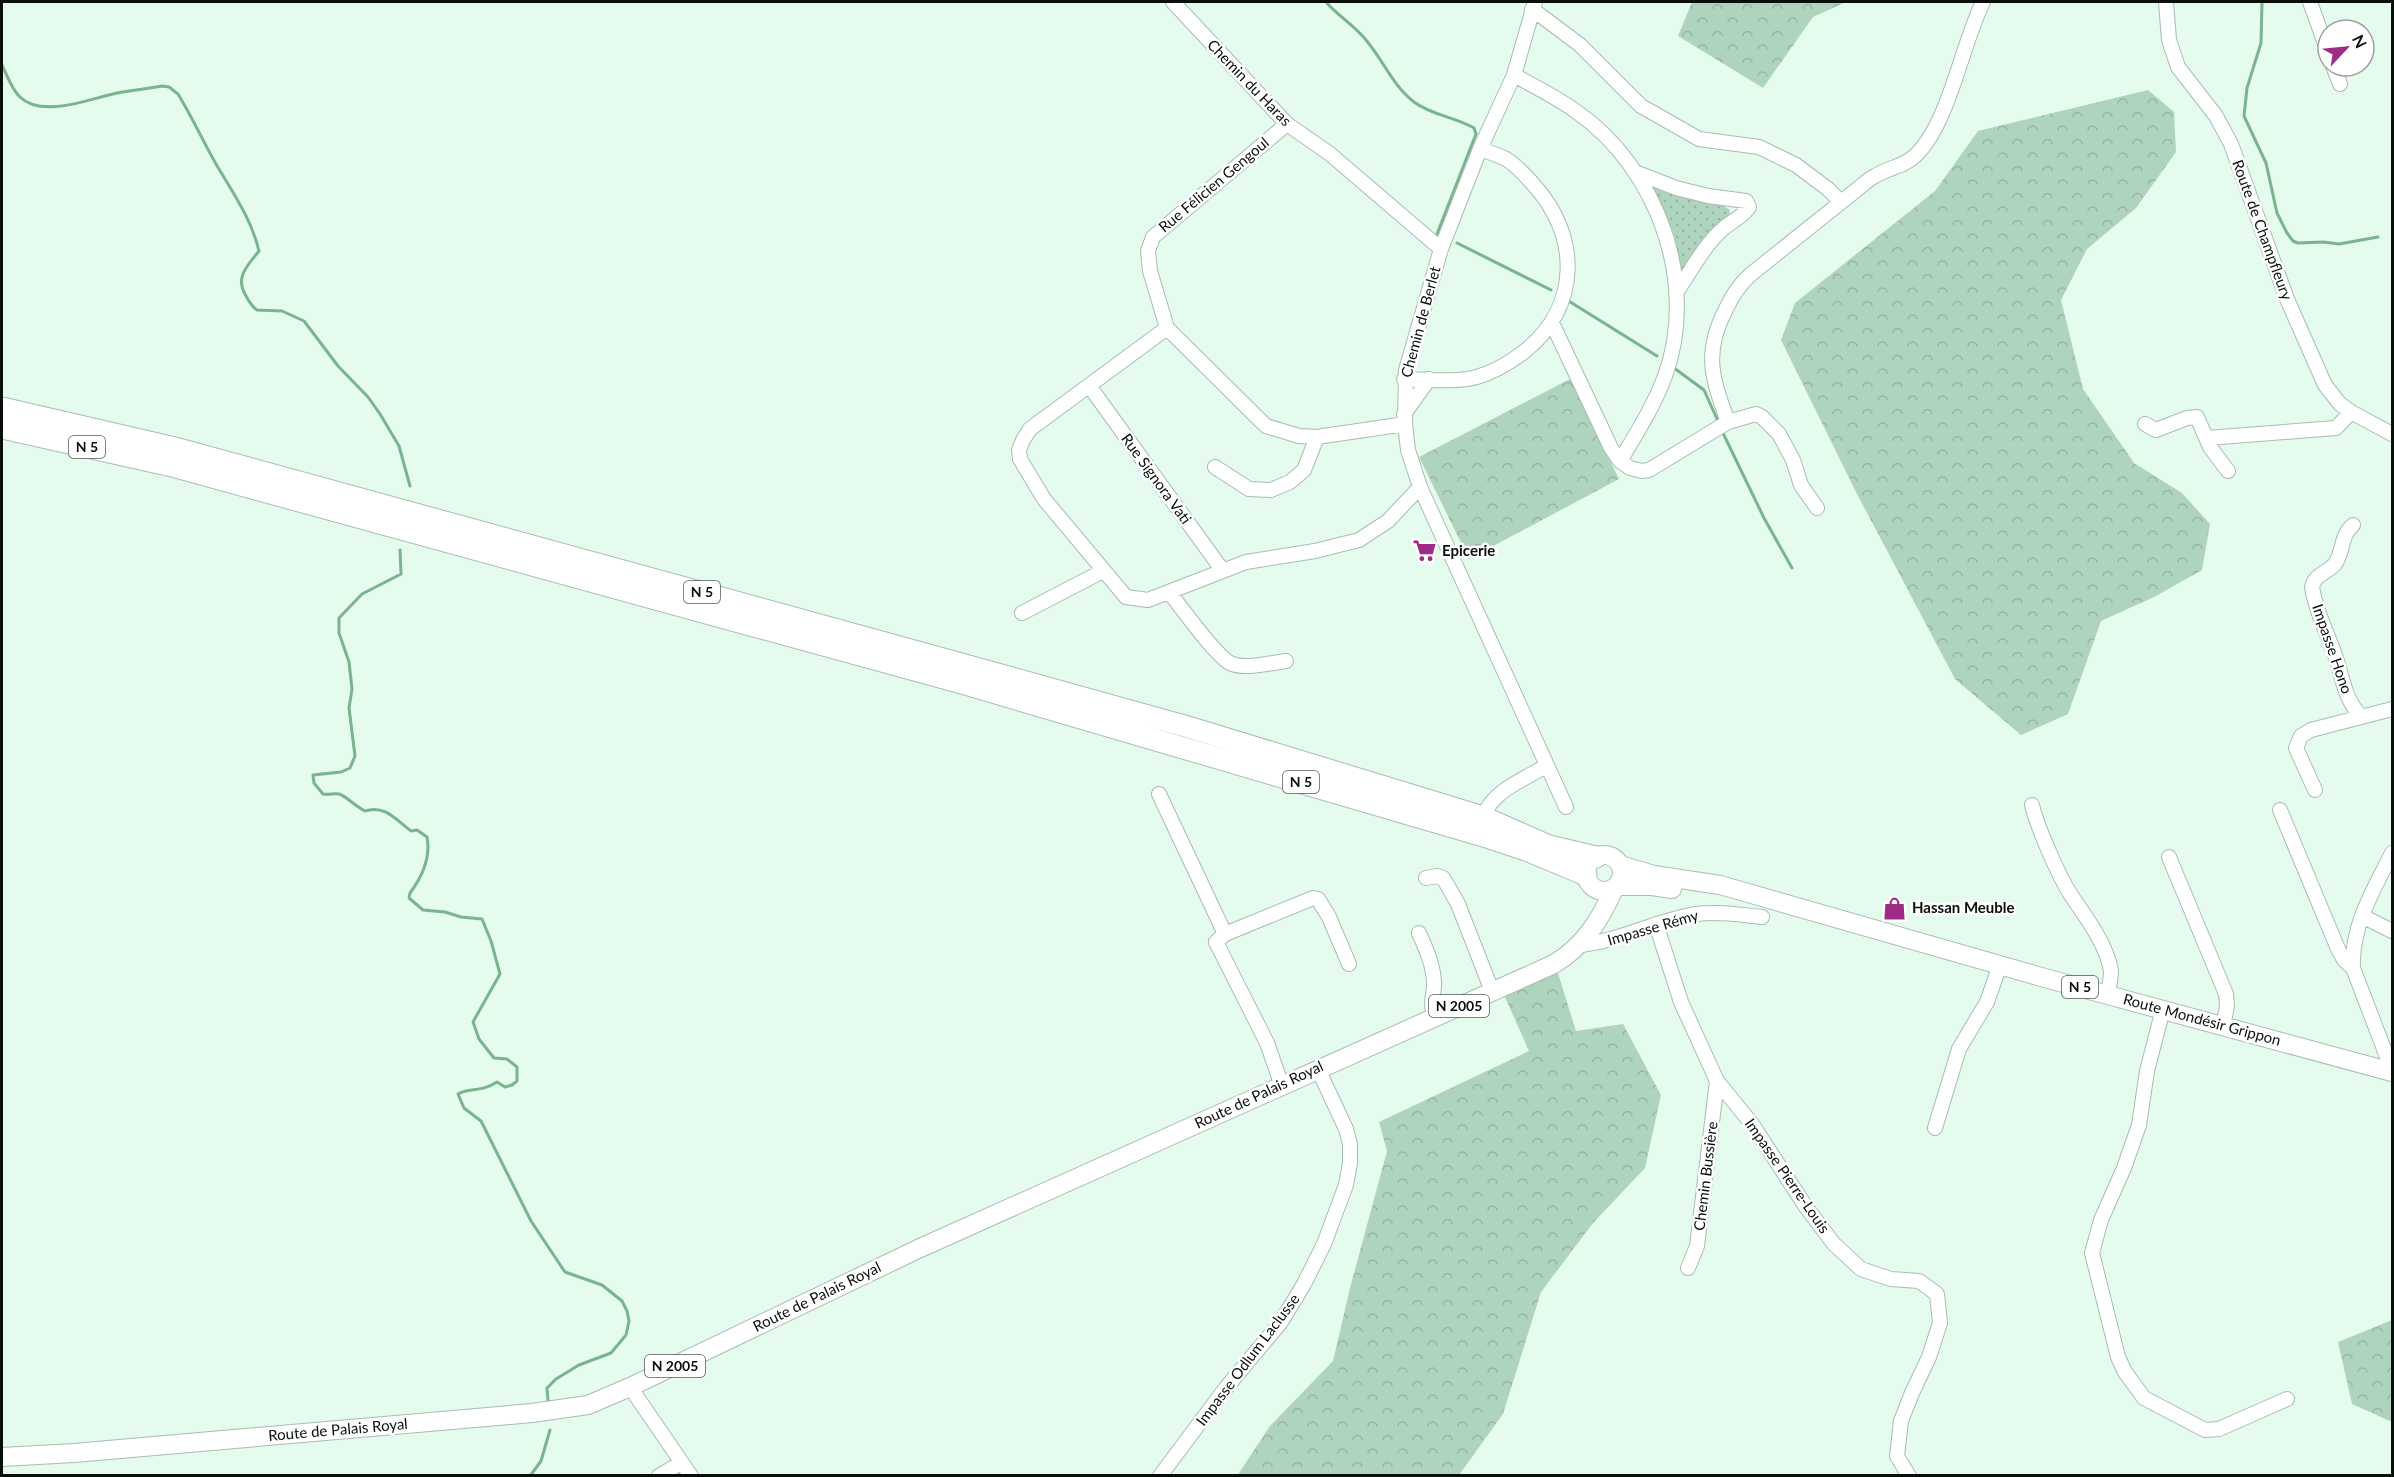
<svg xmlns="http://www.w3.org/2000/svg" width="2394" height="1477" font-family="Lato,sans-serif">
	<defs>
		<pattern id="grass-dots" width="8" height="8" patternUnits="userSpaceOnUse" patternTransform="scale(1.5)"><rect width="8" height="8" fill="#afd4bd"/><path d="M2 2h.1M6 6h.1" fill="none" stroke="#95b5a1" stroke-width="1.8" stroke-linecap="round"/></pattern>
		<pattern id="forest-crowns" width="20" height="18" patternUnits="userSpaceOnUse" patternTransform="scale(1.5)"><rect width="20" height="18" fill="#afd4bd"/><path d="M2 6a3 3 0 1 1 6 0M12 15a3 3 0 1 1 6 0" fill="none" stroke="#95b5a1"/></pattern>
	</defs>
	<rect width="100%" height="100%" fill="#e5fbed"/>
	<path fill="url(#grass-dots)" d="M1650 185 1685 198 1721 204 1730 210 1728 219 1678 277 1675 238 1668 220Z"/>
	<path fill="url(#forest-crowns)" d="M1692 2H1846L1813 17 1763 88 1678 36Z
		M2148 90 2174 112 2176 152 2136 208 2087 249 2061 300 2083 389 2134 463 2182 493 2210 524 2202 570 2154 597 2101 621 2068 714 2021 735 1955 679 1857 494 1781 340 1795 303 1935 191 1978 131Z
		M1570 379 1619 479 1469 559 1419 457Z
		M1557 970 1576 1031 1623 1024 1661 1095 1645 1168 1593 1223 1541 1292 1503 1414 1459 1475 1237 1476 1270 1426 1333 1361 1350 1288 1387 1151 1379 1122 1529 1051 1504 995Z
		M2392 1320V1422L2352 1404 2338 1342Z"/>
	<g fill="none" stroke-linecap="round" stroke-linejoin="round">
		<path stroke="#79b390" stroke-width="3" d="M1326 2C1338 16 1354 25 1366 40 1383 60 1393 86 1414 102 1431 115 1455 117 1474 128L1476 134 1437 234
			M2262 2 2261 43 2247 88 2244 116 2266 163 2277 213 2287 233 2293 241 2298 243 2323 242 2339 244 2378 237
			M2 65C7 75 12 90 20 97 42 119 92 98 117 93 131 90 147 89 162 86L169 87 178 94C192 117 203 141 216 164 233 193 251 218 259 251 248 265 235 277 245 294 248 300 251 306 257 310L282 311 304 321 338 366 368 397 380 414 399 446 410 486
			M1457 243 1551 290
			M1567 300 1657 356
			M1674 368 1704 390 1717 419
			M1722 431 1764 518 1792 568
			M400 550 401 574 362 594 339 618V633L349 662 352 689 349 708 355 756 350 768 341 772 313 775 314 783 323 794C329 795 333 793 339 794 346 796 355 806 365 811 385 804 397 821 411 831L417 830 427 837C431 858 422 877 410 893L409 898 423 910 445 912 461 917 482 919 491 941 500 974 473 1022 479 1039 494 1058 507 1059 517 1067V1081L512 1085 505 1087 497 1082C480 1093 470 1087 458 1094L464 1108 481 1121 531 1221 565 1272 602 1285 622 1301 627 1311 629 1321 626 1335 611 1353 579 1365 556 1379 547 1388 548 1401
			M530 1476 541 1461 550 1430"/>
		<defs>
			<path id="minor" d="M1173 2 1287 124 1330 154 1441 249
				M1535 2 1514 75 1480 149 1441 249 1406 370 1405 424 1408 450 1420 487 1566 807
				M2166 2 2169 40 2178 67 2216 116 2231 144 2287 299 2325 385 2340 404 2351 412 2392 434
				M2310 2 2328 52
				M1532 9 1580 45 1641 106 1699 139 1759 147 1796 165 1828 189 1841 202
				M2333 66 2340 84
				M1514 75C1535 87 1558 98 1577 112 1657 168 1699 283 1665 376 1654 406 1636 434 1620 461
				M1287 124 1153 237 1148 251 1150 271 1167 328 1266 426 1299 436 1317 437 1405 424
				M1635 172 1676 188 1708 196 1746 201 1749 207C1743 217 1733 220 1724 228 1704 245 1691 271 1676 293
				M1552 323 1611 448 1620 461 1630 468 1642 471 1649 470 1728 422 1756 414 1762 417 1779 434 1793 460 1801 485 1817 508
				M1167 328 1030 429 1023 440 1019 450 1020 459 1044 499 1126 597 1148 600 1246 562 1315 551 1359 540 1388 521 1420 487
				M1404 379C1428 379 1454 383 1477 377 1494 372 1511 362 1525 351 1581 306 1580 235 1533 184 1525 175 1516 165 1506 159 1498 155 1489 152 1480 149
				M1090 387 1223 571
				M1404 414 1429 379
				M1728 422C1712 378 1703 353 1726 309 1732 296 1739 285 1750 275L1860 187C1865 183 1869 179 1875 176 1889 167 1904 167 1916 155 1949 123 1962 44 1983 2
				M2145 424 2156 430 2187 418 2197 417 2210 447 2228 471
				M2207 438 2336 428 2351 412
				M1215 467 1249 489 1271 490 1290 482 1304 470 1317 437
				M2353 525C2340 536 2344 551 2335 564 2327 573 2315 574 2312 587 2316 613 2328 634 2336 658 2343 679 2345 701 2362 717
				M1169 592C1181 607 1215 655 1230 663 1244 670 1270 663 1286 661
				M1022 613 1103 571
				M2315 790 2296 748 2301 736 2311 730 2392 709
				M1159 794 1225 934
				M2032 805C2037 826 2060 880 2073 898 2087 919 2107 945 2111 971 2111 979 2109 987 2108 994
				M2280 810 2338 949 2344 960 2353 968
				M1483 817C1492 791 1523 780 1546 766
				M2392 853C2374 889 2351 926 2353 968L2392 1070
				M2169 857 2226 994 2227 1006 2223 1026
				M1426 878 1437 876 1443 878 1449 888 1458 904 1492 991
				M2362 916 2392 931
				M1656 924 1681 1002 1717 1081 1752 1124 1806 1207 1834 1244 1861 1269 1891 1279 1919 1281 1937 1294 1940 1323 1929 1357 1912 1393 1901 1421 1897 1456 1909 1476
				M1419 933C1426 949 1434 966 1434 984 1434 997 1429 1003 1435 1016
				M1580 945C1621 941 1657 920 1697 914 1718 911 1741 915 1762 917
				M2163 1009 2147 1071 2139 1125 2124 1168 2101 1220 2092 1253 2118 1357 2125 1372 2144 1398 2205 1430 2219 1429 2287 1399
				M1282 1086 1267 1043 1216 942 1225 934 1313 898 1318 899 1329 917 1349 964
				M1935 1128 1959 1049 1987 1002 2000 965
				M1688 1268 1697 1246 1717 1081
				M630 1387 691 1476
				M659 1476 681 1463
				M1160 1476 1225 1389 1281 1322 1304 1284 1324 1244 1346 1185 1350 1163V1144L1346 1129 1318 1069"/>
			<path id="major" d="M1586 873a18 18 0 1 1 36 0a18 18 0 1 1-36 0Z
				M1620 865 1654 875 1720 885 2045 978 2392 1072
				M1617 886H1652L1672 889
				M2 1457 74 1453 532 1413 588 1405 630 1387 918 1249 1554 964C1584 946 1600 920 1614 889"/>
			<path id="highway" d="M2 408 179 449 969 666 1188 727 1483 817 1549 846 1596 857
				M2 428 172 466 965 684 1490 838 1526 850 1586 875"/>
		</defs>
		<use href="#minor" stroke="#a8bdaf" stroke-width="16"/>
		<use href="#major" stroke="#a8bdaf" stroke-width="20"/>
		<use href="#highway" stroke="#a8bdaf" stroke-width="23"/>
		<use href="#minor" stroke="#fff" stroke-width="14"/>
		<use href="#major" stroke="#fff" stroke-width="18"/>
		<use href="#highway" stroke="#fff" stroke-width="21"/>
	</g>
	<defs>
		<symbol id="supermarket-bare" viewBox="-9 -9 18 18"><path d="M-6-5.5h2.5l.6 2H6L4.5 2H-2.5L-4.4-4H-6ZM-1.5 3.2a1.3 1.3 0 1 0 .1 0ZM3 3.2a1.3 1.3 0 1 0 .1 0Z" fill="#9e2b86" stroke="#fff" stroke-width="2.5" paint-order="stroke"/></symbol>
		<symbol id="shop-bare" viewBox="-9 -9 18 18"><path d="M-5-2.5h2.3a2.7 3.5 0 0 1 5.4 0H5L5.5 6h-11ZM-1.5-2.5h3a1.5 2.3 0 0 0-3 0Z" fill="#9e2b86" stroke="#fff" stroke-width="2.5" paint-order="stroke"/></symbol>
	</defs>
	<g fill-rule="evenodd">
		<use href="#supermarket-bare" x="1408" y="534" width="33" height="33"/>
		<use href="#shop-bare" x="1878" y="892" width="33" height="33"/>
	</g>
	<g text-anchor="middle" stroke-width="5" stroke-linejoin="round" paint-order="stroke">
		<g fill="#fff" stroke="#535855" stroke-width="1.5">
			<rect x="69" y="436" width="36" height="22" rx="4.5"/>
			<rect x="684" y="581" width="36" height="22" rx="4.5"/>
			<rect x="1283" y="771" width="36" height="22" rx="4.5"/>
			<rect x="2062" y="976" width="36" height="22" rx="4.5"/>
			<rect x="1429" y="995" width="60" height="22" rx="4.5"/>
			<rect x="645" y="1355" width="60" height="22" rx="4.5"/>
		</g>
		<g font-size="14" font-weight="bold" fill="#09100c">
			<text x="87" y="452">N 5</text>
			<text x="702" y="597">N 5</text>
			<text x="1301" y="787">N 5</text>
			<text x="2080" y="992">N 5</text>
			<text x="1459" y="1011">N 2005</text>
			<text x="675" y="1371">N 2005</text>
		</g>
		<g font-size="15" fill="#09100c" stroke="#fff">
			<text transform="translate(1249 83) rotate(46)" y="5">Chemin du Haras</text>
			<text transform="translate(1214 185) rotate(-40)" y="5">Rue Félicien Gengoul</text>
			<text transform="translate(2262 230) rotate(70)" y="5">Route de Champfleury</text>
			<text transform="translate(1421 322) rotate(-75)" y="5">Chemin de Berlet</text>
			<text transform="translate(1156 479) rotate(54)" y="5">Rue Signora Vati</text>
			<text transform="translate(2332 649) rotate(71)" y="5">Impasse Hono</text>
			<text transform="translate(1653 928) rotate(-16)" y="5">Impasse Rémy</text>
			<text transform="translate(2202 1020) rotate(15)" y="5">Route Mondésir Grippon</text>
			<text transform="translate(1259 1095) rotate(-25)" y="5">Route de Palais Royal</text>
			<text transform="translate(1706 1176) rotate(-83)" y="5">Chemin Bussière</text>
			<text transform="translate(1787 1176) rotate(55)" y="5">Impasse Pierre-Louis</text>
			<text transform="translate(817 1297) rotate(-26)" y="5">Route de Palais Royal</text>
			<text transform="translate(1248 1360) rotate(-53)" y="5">Impasse Odlum Laclusse</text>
			<text transform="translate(338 1430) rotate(-5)" y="5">Route de Palais Royal</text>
		</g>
		<g font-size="15" font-weight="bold" fill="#09100c" stroke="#fff" text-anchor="start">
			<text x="1442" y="556">Epicerie</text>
			<text x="1912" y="913">Hassan Meuble</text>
		</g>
	</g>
	<rect width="2394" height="1477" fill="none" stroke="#09100c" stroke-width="6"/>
	<g transform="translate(2346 48) rotate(64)"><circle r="28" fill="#ffffff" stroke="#9d9f9e" stroke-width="1.5"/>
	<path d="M0-4.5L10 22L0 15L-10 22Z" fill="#9e2b86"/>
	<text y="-9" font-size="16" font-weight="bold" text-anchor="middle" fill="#09100c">N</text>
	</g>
</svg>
